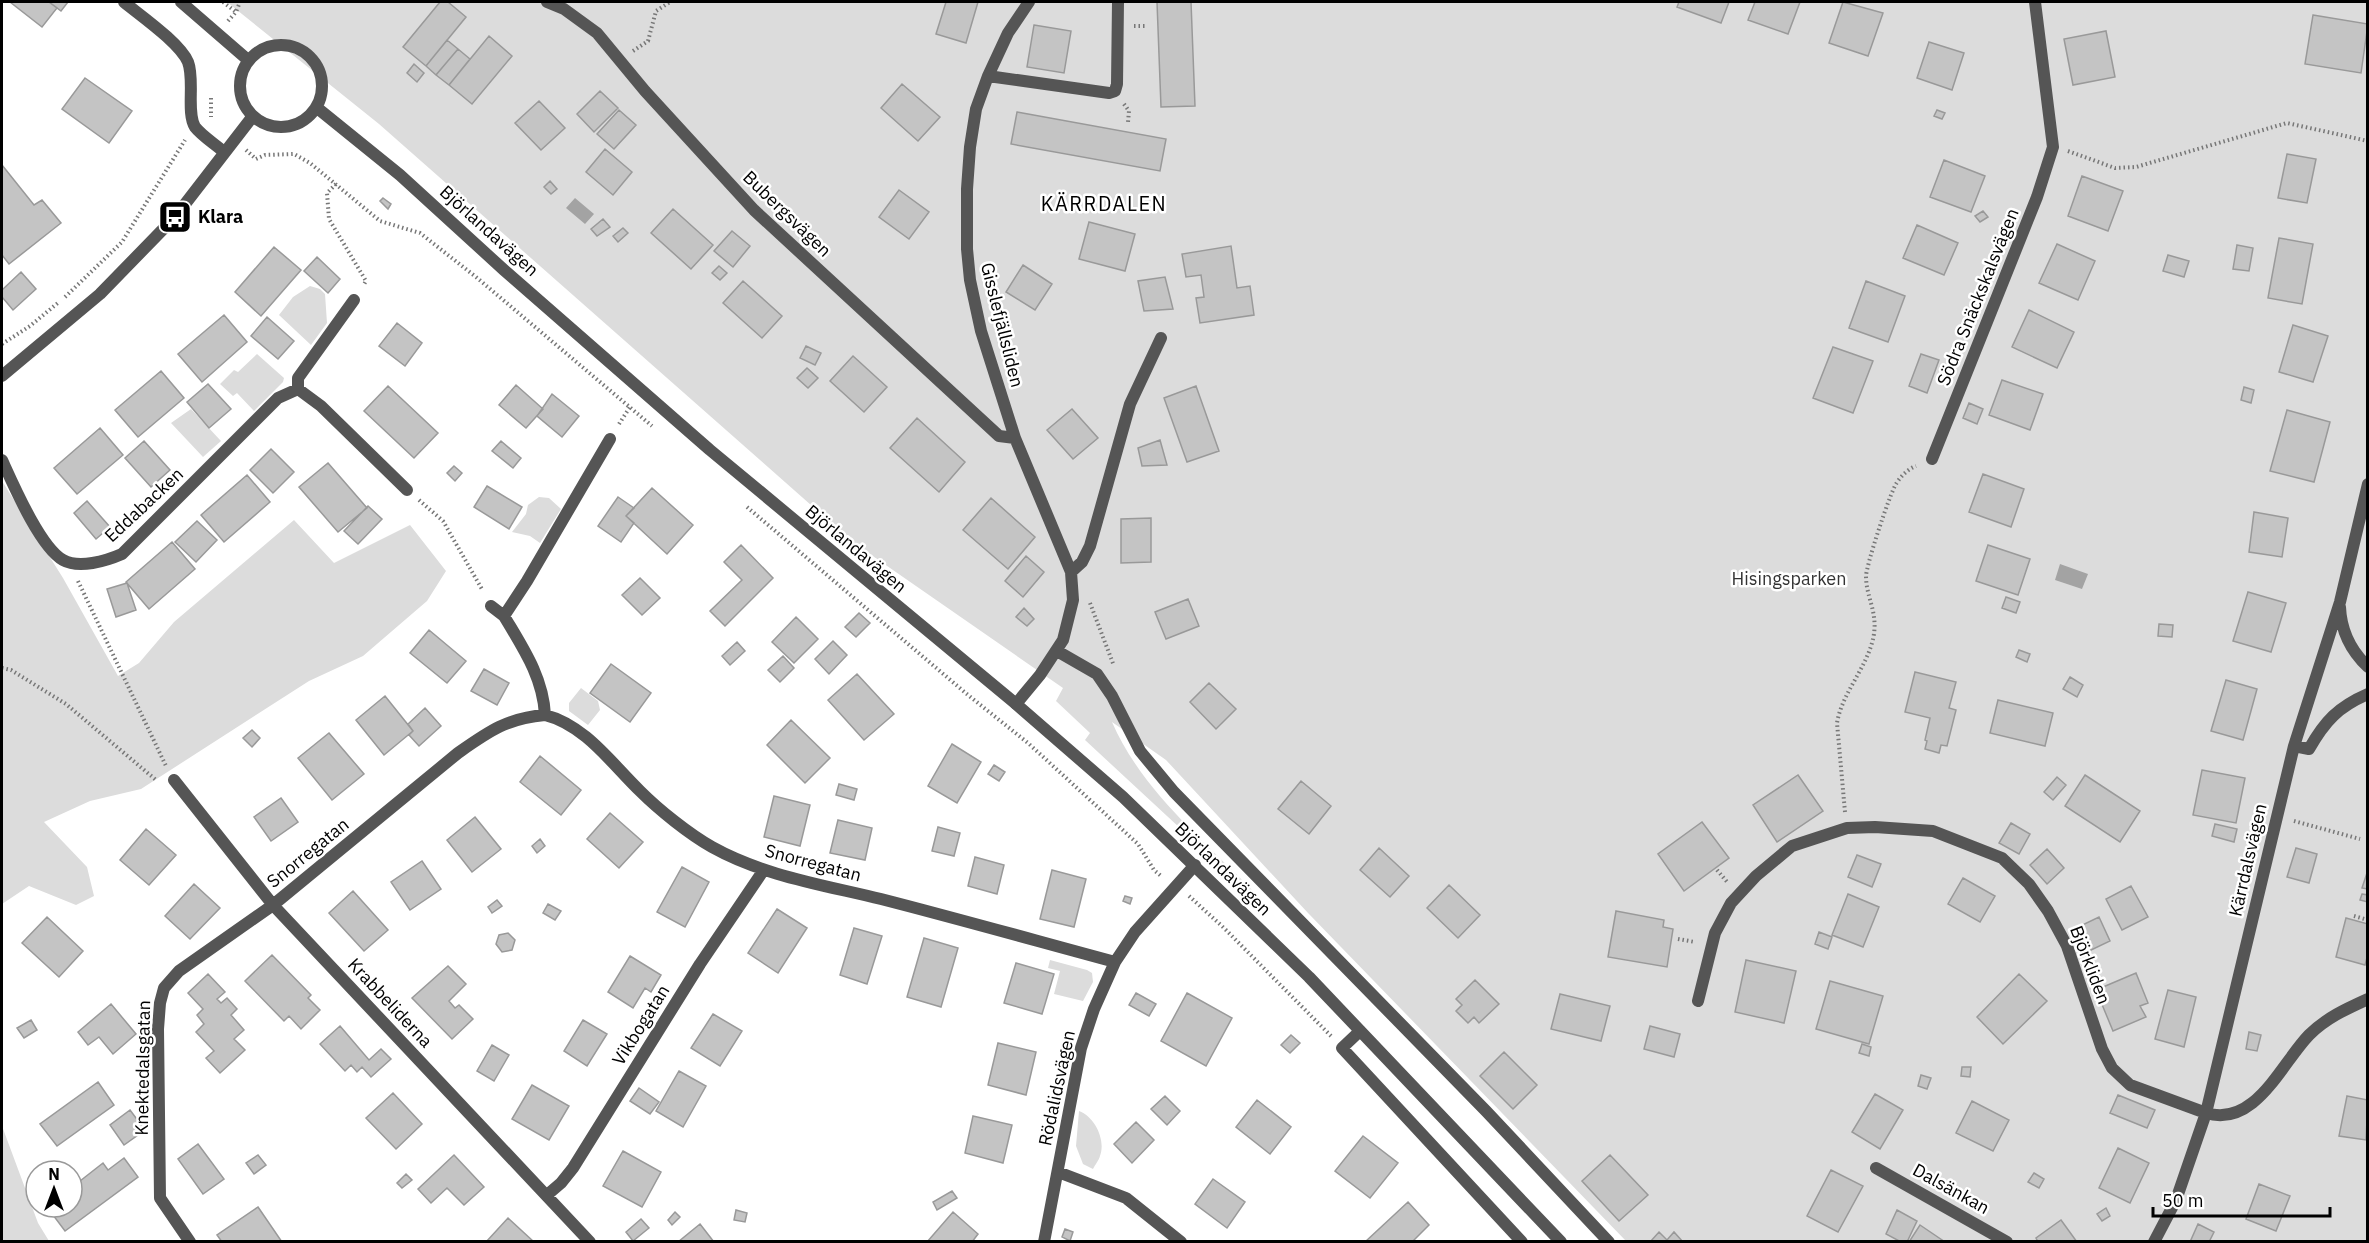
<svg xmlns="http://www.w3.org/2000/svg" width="2369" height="1243" font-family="'IBM Plex Sans',sans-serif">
	<rect width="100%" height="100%" fill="#fff"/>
	<path fill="#dcdcdc" d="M227 2H2367V1241H1626L1308 913 1166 760 1112 722C1141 789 1202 839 1253 891L1249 892 1085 740 1090 733 1056 701 1063 688 854 543 379 124Z
		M310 286 320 289 325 294 327 323 311 345 279 315 293 297Z
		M257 354 284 378 283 382 254 411 237 393 233 396 220 384 234 370 238 372Z
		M191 409 221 441 203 457 171 423Z
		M2 481 63 578 118 676 139 663 174 622 294 520 334 563 410 525 446 571 427 601 363 656 309 681 141 789 90 801 44 822 87 867 94 896 76 905 29 886 2 904Z
		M539 497 549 498 561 509 540 543 530 536 512 532 526 514 528 505Z
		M581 688 598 701 600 710 588 725 569 711V703Z
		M1050 960 1087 970 1092 973 1093 982 1083 1001 1054 994 1060 971 1048 968Z
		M1079 1111C1095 1117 1106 1140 1100 1156 1099 1160 1095 1165 1093 1169L1083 1164 1076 1146Z
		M2 1126 38 1223 49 1241H2Z"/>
	<path fill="#a3a3a3" d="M575 198 594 214 585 224 566 208Z
		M2060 564 2088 574 2082 589 2055 580Z"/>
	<path fill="#c4c4c4" stroke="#999" stroke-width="1.5" d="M10 2H49L57 8 42 27Z
		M49 2H68L61 11Z
		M440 2H448L466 17 426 66 403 47Z
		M946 2H978L966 43 936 34Z
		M1157 2H1191L1195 106 1161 107Z
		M1679 2H1729L1721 23 1677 7Z
		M1755 2H1800L1788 34 1748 20Z
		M1843 2 1883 13 1868 56 1829 43Z
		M2313 15 2368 24 2361 73 2305 64Z
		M1034 25 1071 31 1064 73 1027 67Z
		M2106 31 2115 77 2073 85 2064 39Z
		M489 36 512 56 472 104 449 85Z
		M447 40 458 49 436 75 426 66Z
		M1929 42 1964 53 1952 90 1917 78Z
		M458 49 470 59 449 85 436 75Z
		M414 64 424 73 417 82 407 73Z
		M85 78 132 111 109 143 62 109Z
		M902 84 940 117 918 141 881 108Z
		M600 91 618 108 594 132 577 114Z
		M539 101 565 128 541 150 515 123Z
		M619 110 636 125 614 149 597 134Z
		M1937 110 1945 113 1942 119 1934 116Z
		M1017 112 1166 139 1160 171 1011 144Z
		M605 149 632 172 613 195 586 172Z
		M2287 154 2316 159 2307 203 2278 198Z
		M1944 160 1985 176 1971 212 1930 197Z
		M2 165 34 205 42 200 61 223 9 264 2 255Z
		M2082 176 2123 191 2108 231 2068 216Z
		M550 181 557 189 551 194 544 187Z
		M899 190 929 212 909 239 879 217Z
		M383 198 391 204 388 209 380 201Z
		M673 209 713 245 691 269 651 233Z
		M1983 211 1988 217 1980 222 1975 216Z
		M603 219 610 227 597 236 591 229Z
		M1089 222 1135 234 1125 271 1079 259Z
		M1917 225 1958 243 1944 275 1903 258Z
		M623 228 628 233 618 242 613 236Z
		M732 231 750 246 733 267 714 251Z
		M2279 238 2313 244 2302 304 2268 298Z
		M2057 244 2095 261 2078 300 2039 283Z
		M2237 245 2253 248 2249 271 2233 269Z
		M1231 246 1237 288 1250 286 1254 315 1200 323 1196 298 1204 297 1201 275 1186 277 1182 254Z
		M274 247 301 270 261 316 235 292Z
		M2168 255 2189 261 2184 277 2163 271Z
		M317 257 340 279 328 293 304 271Z
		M1023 265 1052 284 1035 310 1006 292Z
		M719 266 727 273 720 280 712 273Z
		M21 272 36 289 13 310 2 297V290Z
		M1165 277 1173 309 1144 311 1138 281Z
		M743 281 782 316 762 338 723 303Z
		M1866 281 1905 296 1888 342 1849 328Z
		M2029 310 2074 332 2057 368 2012 347Z
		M224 315 247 342 202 382 178 354Z
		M267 317 294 341 278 359 251 336Z
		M397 323 422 343 405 366 379 346Z
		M2293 325 2328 336 2313 382 2279 372Z
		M806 346 821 353 815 365 800 358Z
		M1833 347 1873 361 1853 413 1813 398Z
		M1921 354 1939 360 1927 393 1909 386Z
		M853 356 887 387 864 412 830 381Z
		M807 368 818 378 808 388 797 378Z
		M161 371 184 398 138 437 115 410Z
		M2002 380 2043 394 2030 430 1989 415Z
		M208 384 231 409 209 428 187 402Z
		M516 385 543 409 526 428 499 405Z
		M388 386 438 433 414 458 364 411Z
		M1196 386 1219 451 1187 462 1164 398Z
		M2244 387 2254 390 2251 403 2241 400Z
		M552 394 579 416 562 437 537 416Z
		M1969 403 1983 409 1977 424 1963 418Z
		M1072 409 1098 438 1073 459 1047 430Z
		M2287 410 2330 422 2314 482 2270 471Z
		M917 418 965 462 939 492 890 448Z
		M100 428 123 455 77 494 54 468Z
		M1160 440 1167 465 1142 466 1138 448Z
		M144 441 170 470 151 487 125 458Z
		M501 441 521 458 513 468 492 451Z
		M271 449 294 472 273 493 250 470Z
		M328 463 367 508 338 532 299 487Z
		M454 466 462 473 455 481 447 473Z
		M1983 474 2024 489 2011 527 1969 512Z
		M247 475 270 502 224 542 201 515Z
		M487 486 522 507 509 529 474 507Z
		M652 488 693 525 667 554 626 516Z
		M618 497 634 508 626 516 634 523 621 542 598 526Z
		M991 498 1035 537 1008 569 963 530Z
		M87 501 110 527 96 539 74 513Z
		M368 506 382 519 358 544 344 531Z
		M2254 512 2288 518 2282 557 2249 552Z
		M1151 518V562L1121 563V519Z
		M197 521 217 540 196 562 175 542Z
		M172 542 195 569 149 609 126 582Z
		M741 545 773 578 725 626 710 611 742 580 724 562Z
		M1988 545 2030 559 2018 595 1976 581Z
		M1026 556 1044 572 1023 597 1005 581Z
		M640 578 660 598 642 615 622 595Z
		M127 583 136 610 116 617 107 589Z
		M2248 592 2286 603 2271 652 2233 641Z
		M2006 597 2020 602 2016 613 2002 608Z
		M1188 599 1199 626 1166 639 1155 612Z
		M1024 608 1034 619 1027 626 1016 617Z
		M859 613 870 623 856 637 845 627Z
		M796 617 818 639 794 663 772 642Z
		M2159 624 2173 625 2172 637 2158 636Z
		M429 630 466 661 447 683 410 653Z
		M833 641 847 655 829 674 815 659Z
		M737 642 745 651 730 665 722 656Z
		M2019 650 2030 654 2027 662 2016 657Z
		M783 656 794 668 780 682 768 670Z
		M611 664 651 693 630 722 590 693Z
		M484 669 509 683 497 705 471 691Z
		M1915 672 1956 682 1949 708 1956 710 1947 746 1941 745 1939 753 1925 749 1927 741 1925 740 1930 718 1905 712Z
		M857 674 894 714 864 740 828 700Z
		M2070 677 2083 685 2077 697 2063 689Z
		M2226 680 2257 689 2243 740 2211 731Z
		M1209 683 1236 709 1216 729 1190 702Z
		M385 696 413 731 384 755 356 720Z
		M1998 700 2053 713 2045 746 1990 733Z
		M425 708 441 726 419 746 409 735 413 731 408 724Z
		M791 720 830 758 805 783 767 745Z
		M252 730 260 738 252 747 243 738Z
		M329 733 364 774 332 800 298 758Z
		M952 744 981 762 957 803 928 786Z
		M540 756 581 790 561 815 520 782Z
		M994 765 1005 772 999 781 988 774Z
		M2202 770 2245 778 2236 823 2193 815Z
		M1798 775 1823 811 1777 842 1753 805Z
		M2085 775 2140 811 2120 842 2065 806Z
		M2057 777 2066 785 2053 800 2044 792Z
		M1301 781 1331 806 1309 834 1278 809Z
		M839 784 857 789 854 800 836 795Z
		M774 796 810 805 800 846 764 837Z
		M281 798 298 822 271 841 254 817Z
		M610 813 643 842 619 868 587 839Z
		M475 817 501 849 472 872 447 840Z
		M838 820 872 828 865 860 830 853Z
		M1702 822 1729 858 1684 891 1658 854Z
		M2011 823 2030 834 2019 854 1999 843Z
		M2215 824 2237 829 2234 842 2212 836Z
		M938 827 960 833 954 856 932 851Z
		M146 829 176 855 149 885 120 860Z
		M540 839 545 846 537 853 532 846Z
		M1379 848 1409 876 1390 897 1360 870Z
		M2296 848 2317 854 2309 883 2287 877Z
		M2047 849 2064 868 2047 884 2030 865Z
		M1857 855 1881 864 1872 887 1848 877Z
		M975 857 1004 865 997 894 968 886Z
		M422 861 441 889 410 910 391 882Z
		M682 867 709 882 685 927 657 912Z
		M1052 870 1086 879 1074 927 1040 919Z
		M2368 870V889L2362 888Z
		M1963 878 1995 896 1980 922 1948 904Z
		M194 884 220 908 190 939 165 916Z
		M1449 885 1480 915 1458 938 1427 908Z
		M2131 886 2148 917 2122 930 2106 899Z
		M353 891 388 930 364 951 329 913Z
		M1848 894 1879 907 1863 947 1832 935Z
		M2362 894 2368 895V902L2360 900Z
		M1125 896 1132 898 1130 904 1123 901Z
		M497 900 502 906 492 913 488 907Z
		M548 904 561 911 555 920 543 913Z
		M777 909 807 928 778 973 748 953Z
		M1616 911 1664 920 1663 927 1673 929 1667 967 1608 957Z
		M47 917 83 951 59 977 22 943Z
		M2099 917 2110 941 2087 952 2076 928Z
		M2346 918 2368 924V954L2365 965 2336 957Z
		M854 928 882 936 867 984 840 975Z
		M1819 932 1832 937 1828 949 1815 944Z
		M508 933 515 940 512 950 502 952 496 944 499 935Z
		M924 938 958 948 941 1007 907 997Z
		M272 955 311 995 308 998 320 1010 301 1029 289 1016 284 1021 245 981Z
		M630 956 661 975 651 992 645 988 633 1008 608 992Z
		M1746 960 1796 971 1784 1023 1735 1012Z
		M1016 963 1054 974 1042 1014 1004 1003Z
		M448 966 466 984 449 1001 455 1008 459 1005 473 1019 452 1039 412 998Z
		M2136 973 2148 1003 2140 1006 2146 1017 2113 1031 2096 990Z
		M208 974 225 992 217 999 221 1003 227 998 237 1009 231 1015 244 1030 234 1039 245 1050 220 1073 206 1058 214 1051 196 1032 204 1024 197 1015 203 1009 188 993Z
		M2019 974 2047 1001 2003 1044 1977 1017Z
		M1475 980 1499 1004 1479 1023 1474 1017 1468 1023 1456 1011 1462 1005 1456 999Z
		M1830 981 1883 996 1869 1044 1816 1029Z
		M2168 990 2196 997 2184 1047 2155 1039Z
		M1136 993 1156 1004 1149 1016 1129 1005Z
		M1187 993 1232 1018 1206 1066 1161 1041Z
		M1560 994 1610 1006 1601 1041 1551 1029Z
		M111 1004 136 1034 113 1054 99 1037 88 1045 78 1032Z
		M713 1014 742 1031 720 1066 691 1048Z
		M31 1020 37 1030 24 1038 17 1028Z
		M583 1020 607 1034 587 1066 564 1051Z
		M340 1026 369 1060 381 1049 391 1059 371 1077 362 1067 357 1072 351 1065 345 1071 320 1044Z
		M1650 1026 1680 1034 1674 1057 1644 1049Z
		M2249 1032 2261 1035 2257 1051 2246 1049Z
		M1291 1035 1300 1043 1290 1053 1281 1045Z
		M998 1043 1036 1052 1026 1095 988 1085Z
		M1862 1044 1871 1047 1869 1056 1859 1053Z
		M492 1045 509 1055 494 1081 477 1071Z
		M1504 1052 1537 1085 1513 1109 1480 1076Z
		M1962 1067H1971L1970 1077 1961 1076Z
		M679 1071 706 1086 683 1127 656 1111Z
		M1921 1075 1931 1078 1927 1089 1918 1086Z
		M98 1082 114 1105 57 1146 40 1124Z
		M532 1085 569 1106 549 1140 512 1119Z
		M639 1088 659 1102 650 1114 630 1101Z
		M393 1093 422 1124 396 1149 366 1118Z
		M1875 1094 1903 1110 1880 1149 1852 1132Z
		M2118 1095 2155 1110 2147 1128 2110 1113Z
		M1165 1096 1180 1111 1167 1125 1151 1109Z
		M2347 1096 2368 1100 2366 1140 2339 1136Z
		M1257 1100 1291 1127 1270 1154 1236 1127Z
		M1972 1101 2009 1120 1993 1151 1956 1133Z
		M130 1110 145 1130 124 1145 110 1125Z
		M973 1116 1012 1125 1003 1163 965 1153Z
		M1136 1122 1154 1140 1132 1163 1114 1144Z
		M1363 1136 1398 1163 1370 1198 1335 1171Z
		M198 1144 224 1179 203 1194 178 1159Z
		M2118 1148 2149 1163 2130 1203 2099 1188Z
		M623 1151 661 1172 642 1207 603 1186Z
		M258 1155 266 1165 254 1174 246 1163Z
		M454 1155 484 1187 464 1205 447 1188 431 1203 418 1189Z
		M1610 1155 1648 1195 1619 1221 1582 1181Z
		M124 1158 138 1177 65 1231 47 1207H72V1171L80 1181 103 1163 108 1170Z
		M1831 1170 1863 1186 1838 1232 1807 1216Z
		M2034 1173 2044 1179 2039 1188 2028 1182Z
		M406 1174 412 1180 402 1188 397 1183Z
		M1213 1179 1245 1202 1227 1228 1195 1204Z
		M2259 1184 2290 1196 2276 1231 2246 1219Z
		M952 1191 957 1198 937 1210 933 1202Z
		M1408 1202 1429 1225 1412 1242H1365Z
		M258 1207 282 1242H222L217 1235Z
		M2106 1208 2110 1216 2102 1221 2097 1214Z
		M736 1210 747 1213 745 1222 734 1220Z
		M1897 1210 1917 1221 1907 1242H1901L1886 1234Z
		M675 1212 680 1217 672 1225 668 1220Z
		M953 1212 978 1234 972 1242H927Z
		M508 1218 534 1242H486Z
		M641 1219 649 1228 633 1241 626 1232Z
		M2061 1220 2077 1242H2038L2036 1238Z
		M700 1224 714 1242H678Z
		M2198 1224 2214 1232 2209 1242H2190Z
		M1920 1225 1945 1242H1909Z
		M1065 1229 1073 1232 1070 1241 1062 1237Z
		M1659 1232 1667 1240 1674 1232 1683 1242H1650Z"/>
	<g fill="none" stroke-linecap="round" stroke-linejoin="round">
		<path stroke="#777" stroke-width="4" stroke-dasharray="1.5 3" stroke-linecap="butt" d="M223 2 236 12
			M228 21 236 12 240 2
			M1134 26H1146
			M633 51 648 41 656 11 670 2
			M211 98V117
			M1124 104 1129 111 1128 122
			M246 150 256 159 265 155 294 154 310 163 380 221 420 233 476 277 652 426
			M2068 151 2115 168 2136 167 2287 123 2368 141
			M336 184 327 193 329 219 366 281 363 286
			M65 297 122 242 185 140
			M2 344 30 326 59 302
			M619 424 630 407
			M419 500 443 521 483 591
			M747 507 968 695 1028 743 1138 844 1154 870 1161 876
			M78 581 166 766
			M1090 603 1114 666
			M2 668 11 670 66 704 156 780
			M1845 812 1837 723C1842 693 1866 669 1873 639 1879 613 1866 598 1866 576 1867 563 1889 496 1896 484 1901 476 1908 469 1916 466
			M2294 821 2360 839
			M1717 870 1728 883
			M1189 896 1224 928 1331 1036
			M2354 916 2368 920
			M1678 939 1695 942"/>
		<path stroke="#555" stroke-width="12" d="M124 2C141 16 180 43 188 62 195 80 186 113 195 127 202 136 215 144 224 152
			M547 2 564 9 597 33 645 91 754 210 999 436 1015 438
			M988 76 1109 93 1115 91 1117 84 1118 2
			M298 389V378L354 300
			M610 439 527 581 504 616C523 648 543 677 545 715 585 725 612 764 640 791 659 810 689 834 712 847 764 876 824 885 881 899 959 919 1037 941 1115 962
			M1932 459 2037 197 2053 147 2035 2
			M2 460C13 484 40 547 63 560 79 569 106 561 122 554L278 398 298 389 321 406 407 490
			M1071 572 1082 562 1090 546 1130 404 1161 338
			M491 606 504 616
			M2340 607C2341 631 2350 650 2368 667
			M1057 651 1097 674 1112 696 1140 751 1174 792 1486 1111 1609 1242
			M1016 704 1040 675 1063 640 1073 600 1071 572 1015 438 981 331 970 280 967 249V189L970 147 976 109 988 76 1008 33 1029 2
			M2294 746 2309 749C2325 721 2338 707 2368 694
			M174 780 273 905 590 1242
			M1698 1001 1715 933 1731 903 1756 876 1792 846 1847 828 1875 827 1933 831 2002 858 2029 884 2048 911 2067 946 2102 1049 2112 1068 2130 1085 2206 1113C2255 1128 2281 1064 2309 1035 2326 1018 2346 1009 2368 999
			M1360 1031 1342 1048 1522 1242
			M1876 1168 2007 1242
			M1058 1172 1126 1198 1181 1242
			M547 1195 561 1183 573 1168 700 964 763 871
			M190 1242 160 1198 158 1029 160 1003 164 988 179 971 273 905 458 753C488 732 507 718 545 715
			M1044 1242 1081 1048 1094 1009 1115 962 1135 932 1195 865
			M2154 1242 2176 1200 2206 1113 2294 746 2340 602 2368 484"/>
		<path stroke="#555" stroke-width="12" d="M181 2 248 60
			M240 86a41 41 0 1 1 82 0a41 41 0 1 1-82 0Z
			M316 107 400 175 504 270 710 450 1016 704 1123 797 1309 977 1561 1242
			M2 376 100 294 175 217 253 116"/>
	</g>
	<defs>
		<symbol id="bus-square" viewBox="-11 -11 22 22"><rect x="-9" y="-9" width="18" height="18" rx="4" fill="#000" stroke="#fff"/><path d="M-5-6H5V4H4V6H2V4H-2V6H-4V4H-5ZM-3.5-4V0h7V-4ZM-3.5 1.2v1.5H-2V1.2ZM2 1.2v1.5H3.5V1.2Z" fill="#fff"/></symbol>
	</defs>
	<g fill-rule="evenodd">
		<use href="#bus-square" x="156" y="198" width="38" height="38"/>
	</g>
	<g text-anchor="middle" stroke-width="5" stroke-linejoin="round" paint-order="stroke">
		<g font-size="18" fill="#000" stroke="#fff">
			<text transform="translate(787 214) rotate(44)" y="6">Bubergsvägen</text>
			<text transform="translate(489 231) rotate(42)" y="6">Björlandavägen</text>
			<text transform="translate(1978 297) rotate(-68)" y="6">Södra Snäckskalsvägen</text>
			<text transform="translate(1002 325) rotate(76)" y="6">Gisslefjällsliden</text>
			<text transform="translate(144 505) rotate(-43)" y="6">Eddabacken</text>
			<text transform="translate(856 549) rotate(40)" y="6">Björlandavägen</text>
			<text transform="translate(308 853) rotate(-39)" y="6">Snorregatan</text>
			<text transform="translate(2248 860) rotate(-77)" y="6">Kärrdalsvägen</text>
			<text transform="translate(813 863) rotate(15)" y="6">Snorregatan</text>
			<text transform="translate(1223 869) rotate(44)" y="6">Björlandavägen</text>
			<text transform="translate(2090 965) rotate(69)" y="6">Björkliden</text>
			<text transform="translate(390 1003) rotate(47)" y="6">Krabbeliderna</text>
			<text transform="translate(641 1025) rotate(-58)" y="6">Vikbogatan</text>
			<text transform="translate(143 1068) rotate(-89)" y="6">Knektedalsgatan</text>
			<text transform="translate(1057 1088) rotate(-78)" y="6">Rödalidsvägen</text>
			<text transform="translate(1951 1189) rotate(29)" y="6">Dalsänkan</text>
		</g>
		<g font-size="18" font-weight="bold" fill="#000" stroke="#fff" text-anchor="start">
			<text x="198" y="223">Klara</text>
		</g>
		<g font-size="18" fill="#333" stroke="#fff">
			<text x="1789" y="585">Hisingsparken</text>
		</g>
		<g font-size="20" letter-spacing="1.5" fill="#000" stroke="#fff">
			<text x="1104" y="211">KÄRRDALEN</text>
		</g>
	</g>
	<rect width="2369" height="1243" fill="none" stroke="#000000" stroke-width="6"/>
	<g transform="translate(54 1189)"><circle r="28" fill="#ffffff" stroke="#999999" stroke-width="1.5"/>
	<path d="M0-4.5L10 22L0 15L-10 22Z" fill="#000000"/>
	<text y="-9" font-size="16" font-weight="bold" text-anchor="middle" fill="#000000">N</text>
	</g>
	<path d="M2153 1207v9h177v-9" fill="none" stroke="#000000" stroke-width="3"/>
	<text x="2162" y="1207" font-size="18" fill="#000000" stroke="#ffffff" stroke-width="4.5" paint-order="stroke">50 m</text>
</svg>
